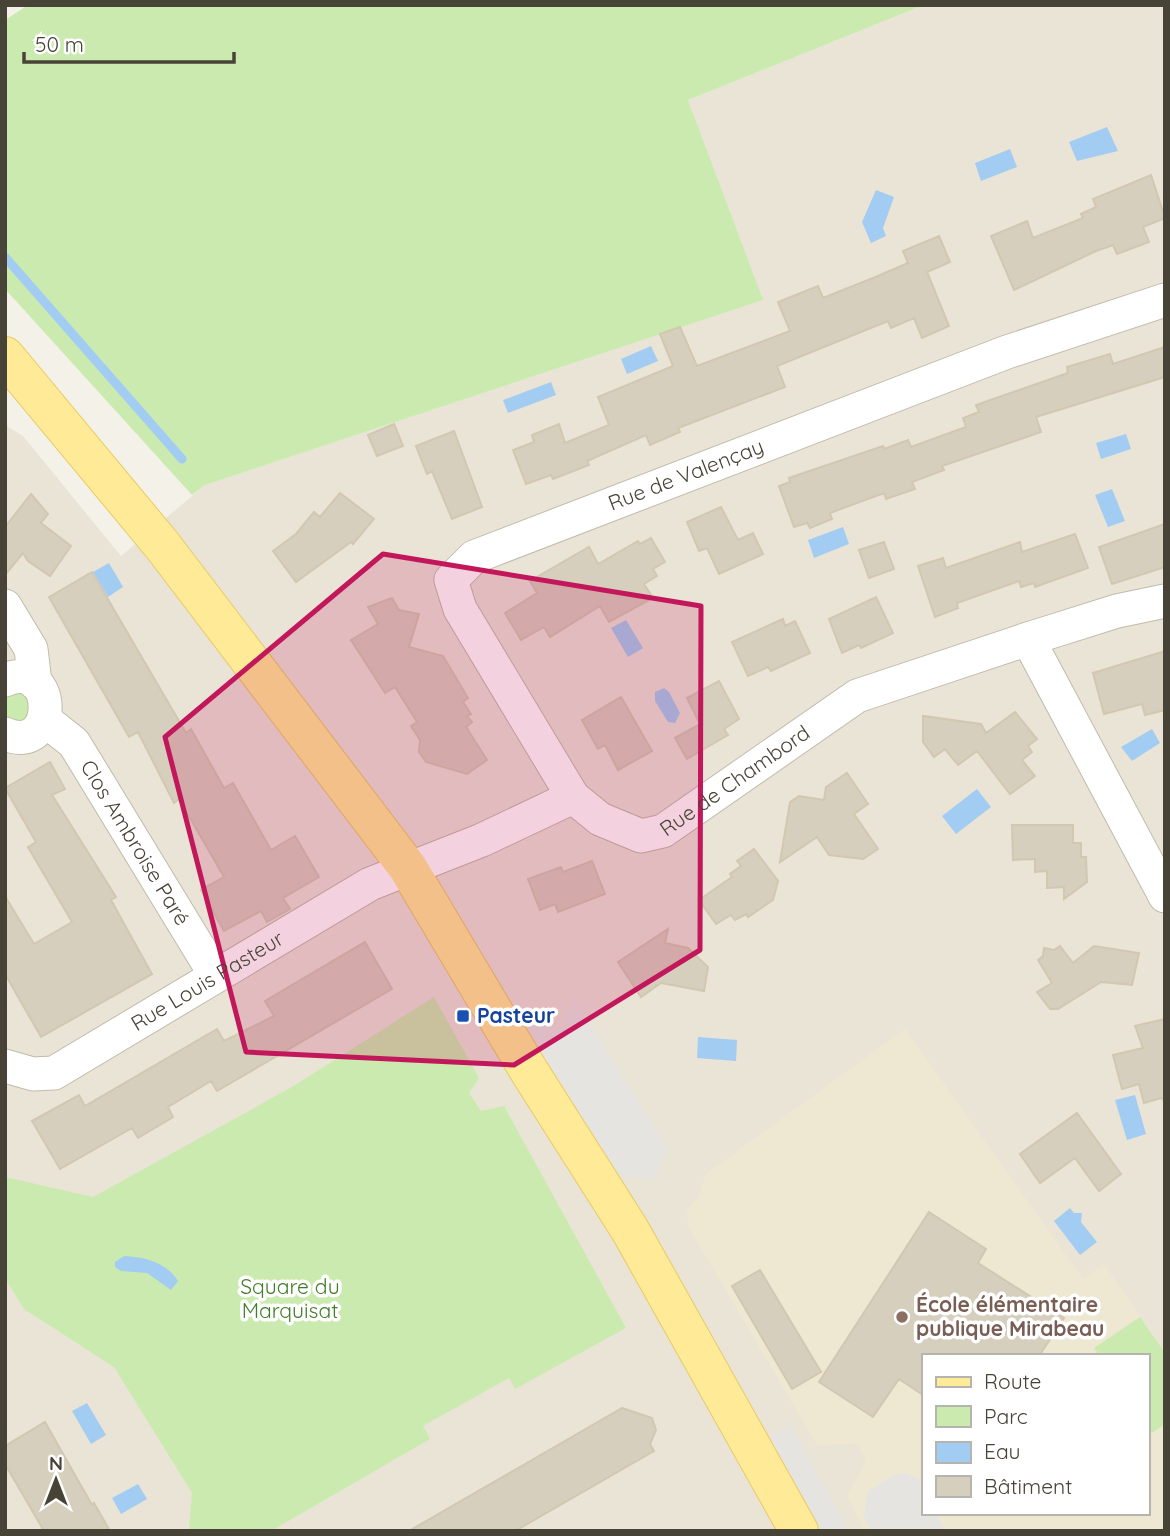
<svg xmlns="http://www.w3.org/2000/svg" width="1170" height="1536" font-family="Quicksand,sans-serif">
	<rect width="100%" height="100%" fill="#f4f2e8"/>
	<path fill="#e9e4d6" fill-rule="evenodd" d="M924 5H1165V1531H5V425L23 436 121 556 205 485 762 300 688 100ZM923 1356H1147V1513H923Z"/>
	<path fill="#eee8d2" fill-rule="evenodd" d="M905 1029 1083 1279 1104 1264 1165 1353V1531H865L847 1496 866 1461 858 1444 817 1445 689 1228 686 1211 699 1197 706 1174ZM923 1356H1147V1513H923Z"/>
	<path fill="#cbeab0" d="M28 5H924L688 100 763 300 205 485 192 495 5 289V20Z
		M13 690 33 699 28 721 5 720V694Z
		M434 997 479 1078 469 1093 481 1111 504 1106 626 1328 515 1389 509 1378 423 1426 430 1439 271 1531H189L192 1493 114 1367 24 1309 5 1278V1177L93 1197 292 1087Z
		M1140 1317 1165 1353V1424L1152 1433 1147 1427V1356H1099L1094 1348Z"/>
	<path fill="#e6e4e0" d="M574 999 667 1148 654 1179 619 1175 526 1025 561 1028Z
		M789 1424 849 1531H822L770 1437Z
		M905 1473 918 1478 923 1488V1513H936L945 1531H871L864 1517 867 1492 894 1475Z"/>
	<path fill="#a3ccf2" d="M1107 127 1118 151 1077 161 1069 142Z
		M1010 149 1017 167 981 181 975 163Z
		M876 190 894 197 883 228 886 236 871 243 862 222Z
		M651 346 658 361 627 374 621 359Z
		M551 382 556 395 508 413 503 400Z
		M1126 434 1131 449 1101 459 1096 443Z
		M1112 489 1125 521 1108 527 1095 495Z
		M843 527 849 544 814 558 808 540Z
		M109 563 123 587 108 597 93 572Z
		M626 620 643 648 628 657 611 628Z
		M664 688 669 692 680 713 675 723 668 722 655 701V692Z
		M1152 729 1160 743 1132 761 1121 747Z
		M977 789 991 807 956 834 942 816Z
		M698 1037 737 1040 736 1061 697 1058Z
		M1135 1095 1146 1134 1127 1140 1115 1100Z
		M1070 1208 1074 1213H1082L1081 1222 1097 1242 1080 1255 1054 1221Z
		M124 1256C145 1257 166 1262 178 1281L171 1290 147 1273 121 1271 115 1267V1262Z
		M87 1403 106 1435 91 1444 72 1411Z
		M138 1484 147 1499 121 1514 112 1498Z"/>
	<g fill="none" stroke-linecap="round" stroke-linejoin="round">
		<path stroke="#a3ccf2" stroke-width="9" d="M5 257 182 459"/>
	</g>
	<path fill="#d7cfbd" stroke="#d2c7b0" stroke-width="2" d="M1151 175 1165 218 1143 227 1149 242 1117 254 1113 245 1096 251 1014 290 991 236 1027 221 1033 238 1083 218 1081 214 1096 207 1093 199Z
		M939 236 950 262 927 272 949 326 922 338 914 318 891 328 888 321 777 366 785 387 678 428 680 432 650 445 646 435 587 461 589 465 553 479 551 475 526 484 513 450 534 442 532 435 559 424 565 443 609 425 598 397 673 366 660 334 680 327 697 366 790 331 778 302 818 286 823 298 878 276 908 263 903 251Z
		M1165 347V377L1036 417 1041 432 942 466 944 470 912 482 915 489 886 499 884 493 830 513 832 519 810 528 807 523 794 527 779 486 790 482 789 478 883 446 884 449 908 440 911 447 966 427 963 418 979 412 976 405 1068 373 1067 367 1110 354 1113 364Z
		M394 424 403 446 377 456 368 435Z
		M454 431 482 507 452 519 432 471 427 474 416 446Z
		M340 493 374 519 353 544 351 542 296 582 273 551 296 534 314 512 320 517Z
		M31 494 48 514 41 523 71 546 50 576 28 561 23 553 5 575V527Z
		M721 507 738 540 753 533 763 554 719 574 707 548 699 551 687 522Z
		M1165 524V567L1112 584 1099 547Z
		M1075 534 1088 568 1035 587 1034 583 1021 587 1019 581 957 603 958 608 935 617 918 566 943 558 946 568 1020 542 1022 552Z
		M651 538 665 562 653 569 657 576 644 584 653 598 609 622 600 606 550 637 544 627 521 640 505 613 537 593 530 581 589 547 598 564 638 541 640 544Z
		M884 542 894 569 869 578 859 550Z
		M92 572 186 733 191 729 224 788 233 783 271 850 295 836 319 877 283 898 290 909 267 922 261 911 224 931 201 890 224 877 179 799 174 803 138 732 129 737 49 597Z
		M876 597 893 633 861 648 859 645 842 653 829 619Z
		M392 598 399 610 419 614 409 647 443 656 468 698 463 702 471 714 467 716 472 722 466 727 487 760 467 774 426 762 419 752 420 740 411 726 417 722 395 687 385 693 351 640 378 624 368 607Z
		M783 619 785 626 795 621 810 653 771 671 768 667 748 676 732 642Z
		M1165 651V710L1145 715 1142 704 1104 714 1093 673Z
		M719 681 739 719 724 729 728 735 687 759 675 738 700 724 687 698Z
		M621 697 652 751 618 770 605 745 598 749 582 720Z
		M1015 712 1037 739 1028 746 1032 752 1022 760 1035 776 1010 794 977 751 958 765 945 749 934 757 923 742V716L981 724 986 733Z
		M50 762 65 789 52 795 116 897 111 900 152 974 41 1037 5 974V896L34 944 72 922 28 847 36 842 5 788Z
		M847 773 868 804 854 814 878 849 863 859 829 855 817 837 780 862 790 802 799 796 824 800 826 787Z
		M1012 825H1073V843H1081V857H1086L1087 882 1064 899V887L1047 888V871L1035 872V859L1013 860Z
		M754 849 778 881 773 900 748 917 746 914 735 920 731 915 716 924 699 900 732 877 730 874 741 866 737 861Z
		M592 861 605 894 558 912 555 904 540 910 528 879 561 867 563 872Z
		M668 929 665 943 688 948 708 967 704 991 661 983 641 997 618 962Z
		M365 942 392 989 217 1091 211 1081 168 1107 173 1117 138 1138 132 1128 60 1169 32 1121 79 1095 85 1106 217 1029 224 1041 274 1016 265 1001Z
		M1060 946 1073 963 1094 946 1139 953 1132 985 1101 982 1058 1009H1050L1037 992 1052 983 1038 960 1043 956 1044 948 1054 950Z
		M1165 1019V1101L1161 1098 1144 1103 1139 1084 1122 1089 1113 1055 1143 1048 1135 1026Z
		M1077 1113 1121 1174 1099 1191 1075 1158 1040 1183 1020 1154Z
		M929 1212 986 1249 978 1263 1064 1318 1039 1356H923V1395L899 1379 873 1417 819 1382Z
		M760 1270 821 1372 792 1389 732 1286Z
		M622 1408 652 1418 656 1430 650 1444 654 1451 515 1531H409Z
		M45 1422 92 1505 94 1503 110 1531H44L5 1464V1446Z"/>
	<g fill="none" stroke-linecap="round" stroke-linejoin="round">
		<defs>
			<g id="minor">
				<path id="s1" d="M1165 300 1007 352 474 557 451 580 460 609 573 797 600 819 641 836 663 831 857 696 1028 639 1117 611 1165 601"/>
				<path d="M5 606 31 649 35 683"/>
				<path d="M1028 639 1165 896"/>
				<path d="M5 680C58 657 59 757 5 734"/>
				<path id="s2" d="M45 720 74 743 216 976"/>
				<path id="s3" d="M5 1066 33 1074 54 1073 370 884 482 840 573 797"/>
			</g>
			<path id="major" d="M5 356 162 545 408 868 529 1071 630 1230 799 1531"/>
		</defs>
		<use href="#minor" stroke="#c0bbaa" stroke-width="35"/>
		<use href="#major" stroke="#e7ca64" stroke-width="40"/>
		<use href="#minor" stroke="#fff" stroke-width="33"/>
		<use href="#major" stroke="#ffea97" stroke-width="38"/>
	</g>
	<path fill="#c2185b" fill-opacity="0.2" stroke="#c2185b" stroke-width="5" stroke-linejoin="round" d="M383 554 701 606 700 950 514 1065 246 1052 165 737Z"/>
	<rect fill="#1a4fb4" stroke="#fff" stroke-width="2.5" x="456" y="1009" width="14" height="14" rx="3.5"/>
	<circle fill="#8d6e63" stroke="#fff" stroke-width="2.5" cx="902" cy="1317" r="7"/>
	<g text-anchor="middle" stroke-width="7" stroke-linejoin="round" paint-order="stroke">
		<g font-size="21" fill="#484337" stroke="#fff">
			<text transform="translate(686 475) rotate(-21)" y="7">Rue de Valençay</text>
			<text dy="7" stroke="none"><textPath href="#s1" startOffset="1209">Rue de Chambord</textPath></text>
			<text dy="7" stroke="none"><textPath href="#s2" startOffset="154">Clos Ambroise Paré</textPath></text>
			<text dy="7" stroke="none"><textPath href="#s3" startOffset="229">Rue Louis Pasteur</textPath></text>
		</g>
		<g font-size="21" font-weight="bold" fill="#164399" stroke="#fff" text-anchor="start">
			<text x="477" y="1023">Pasteur</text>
		</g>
		<g font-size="21" fill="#417c28" stroke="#fff">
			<text x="290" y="1294">Square du<tspan x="290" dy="24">Marquisat</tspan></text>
		</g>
		<g font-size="21" font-weight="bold" fill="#785e54" stroke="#fff" text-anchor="start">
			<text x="916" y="1312">École élémentaire<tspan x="916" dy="24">publique Mirabeau</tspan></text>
		</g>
	</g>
	<rect width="1170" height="1536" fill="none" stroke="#484337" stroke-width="14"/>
	<rect x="922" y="1354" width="228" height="161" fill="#ffffff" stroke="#b6b4af" stroke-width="2"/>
	<rect x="936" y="1377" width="35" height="10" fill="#ffea97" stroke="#b6b4af" stroke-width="2"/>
	<text x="984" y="1389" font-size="21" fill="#484337">Route</text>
	<rect x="936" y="1406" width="35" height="21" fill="#cbeab0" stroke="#b6b4af" stroke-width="2"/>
	<text x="984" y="1424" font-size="21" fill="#484337">Parc</text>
	<rect x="936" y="1442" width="35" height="21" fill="#a3ccf2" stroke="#b6b4af" stroke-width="2"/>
	<text x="984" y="1459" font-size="21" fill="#484337">Eau</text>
	<rect x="936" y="1476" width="35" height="21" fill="#d7cfbd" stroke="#b6b4af" stroke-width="2"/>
	<text x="984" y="1494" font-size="21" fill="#484337">Bâtiment</text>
	<g transform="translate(56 1480)" stroke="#ffffff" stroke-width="5" paint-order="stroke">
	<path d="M0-5L12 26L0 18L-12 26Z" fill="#484337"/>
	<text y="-10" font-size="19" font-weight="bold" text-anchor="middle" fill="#484337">N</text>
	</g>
	<path d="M24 52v10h210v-10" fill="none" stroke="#484337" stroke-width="3.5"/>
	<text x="35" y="52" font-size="21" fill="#484337" stroke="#ffffff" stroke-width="5" paint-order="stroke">50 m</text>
</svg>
